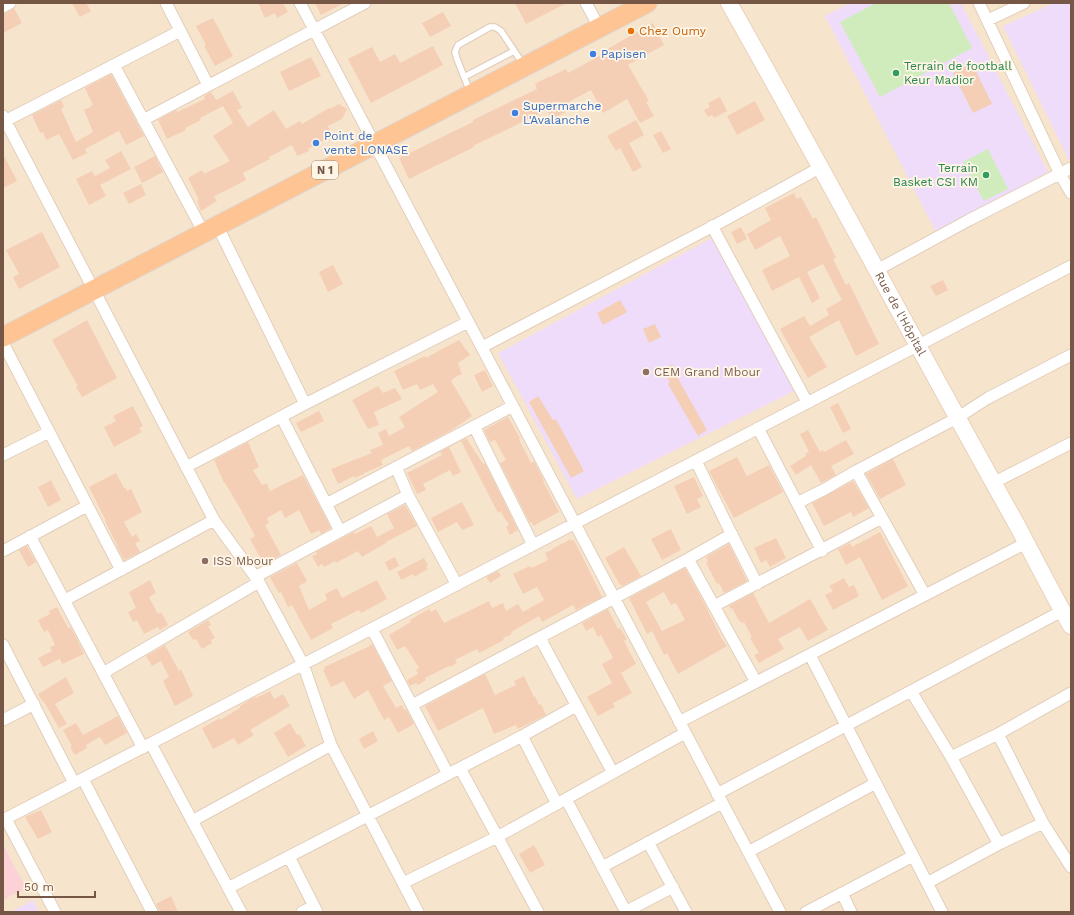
<svg xmlns="http://www.w3.org/2000/svg" width="1074" height="915" font-family="'Work Sans',sans-serif">
	<rect width="100%" height="100%" fill="#fef2df"/>
	<path fill="#f6e4cd" d="M3 3H1071V912H3Z"/>
	<path fill="#efdcfa" d="M850 3H961L1048 172 936 232 825 16Z
		M1054 3H1071V159L1069 160 1003 26Z
		M712 238 794 391 577 499 498 353Z
		M33 900 39 912H11Z"/>
	<path fill="#fcd2d7" d="M3 845 26 888 3 900Z"/>
	<path fill="#d0ecbd" d="M876 3H949L972 48 880 97 840 22Z
		M988 149 1008 189 984 201 963 162Z"/>
	<path fill="#f5cfb5" fill-rule="evenodd" d="M72 3H86L91 11 80 17Z
		M258 3H283L288 12 277 18 275 13 265 18Z
		M315 3H344L321 15Z
		M515 3H567L526 24Z
		M14 8 22 23 3 33V14L6 13Z
		M443 12 451 26 430 37 422 23Z
		M213 18 233 56 215 66 204 46 206 45 196 26Z
		M653 23 664 45 628 65 649 101 646 102 654 116 640 123 627 99 603 113 591 90 567 103 570 110 552 119 547 110 473 146 474 147 409 179 399 158 473 122V120L537 89 535 84 550 76V77L566 69 568 73 603 54 602 52Z
		M433 46 443 65 371 103 348 59 372 47 380 62 395 54 400 63Z
		M311 57 321 76 289 91 280 72Z
		M972 63 992 104 973 113 953 73Z
		M111 74 144 136 126 145 119 131 85 149 87 153 73 160 59 134 46 140 43 132 40 133 32 115 61 100 64 107 61 109 76 142 93 132 84 110 92 106 91 105H93L85 88Z
		M233 91 242 108 237 110 248 127 274 110 286 129 300 121 302 124 329 108 330 109 339 104 347 109 342 119 328 126 332 136 308 149 309 151 297 156 292 145 269 157 270 159 243 173 246 180 227 190 214 196 217 201 201 211 197 201 199 200 188 178 202 170 204 174 230 161 213 136 233 123 223 106 200 118 201 120 185 128 186 130 167 139 158 120 176 110 177 112 205 99 204 96 211 92 216 100Z
		M720 97 727 111 714 118 712 115 708 117 704 110 710 107 708 103Z
		M755 101 765 120 737 135 727 116Z
		M636 120 644 135 629 143 642 167 633 172 620 148 616 151 607 136Z
		M661 131 671 149 663 153 653 135Z
		M121 151 131 169 100 185 106 196 89 205 76 179 92 171 95 176 110 168 105 160Z
		M3 154 17 181 3 188Z
		M155 156 163 172 142 183 134 167Z
		M141 184 146 195 129 204 123 193Z
		M794 193 797 199 801 197 813 219 816 217 836 258 833 259 846 285 849 283 879 344 856 356 839 320 809 337 827 367 808 378 790 347 780 329 804 316 810 326 829 315 826 309 842 300 823 264 807 272 820 298 812 303 799 277 772 291 762 270 790 256 780 236 755 250 747 234 771 220 765 208Z
		M741 227 747 239 737 244 731 232Z
		M42 232 60 267 19 289 13 277 19 274 6 250Z
		M333 265 343 284 328 292 319 272Z
		M943 280 948 290 936 296 930 286Z
		M620 300 627 312 603 325 597 313Z
		M87 320 117 378 82 397 76 387 78 386 52 340Z
		M655 324 661 337 649 343 643 329Z
		M459 340 470 355 458 363 462 374 452 379 453 380 451 381 472 416 450 431 412 451 409 446 381 460 383 465 364 473V474L355 478 354 476 338 484 331 469 372 453 370 450 383 445 378 433 386 429 389 436 405 427 399 417 438 392 433 384 420 390 417 384 403 390 394 371 425 356 426 358Z
		M672 364 678 374 676 375 707 430 698 436 668 384 670 382 662 371Z
		M485 370 493 386 482 392 474 375Z
		M378 386 383 393 395 388 402 399 374 412 379 425 368 429 352 400Z
		M538 396 553 420 556 419 584 471 571 478 529 402Z
		M838 403 851 429 843 433 830 407Z
		M133 406 143 426 139 428 142 432 114 447 104 427 116 421 113 416Z
		M319 411 324 421 301 432 296 423Z
		M508 417 520 438 519 439 531 463 534 461 544 481H543L559 512 533 526 532 522 530 523 500 463 506 460 495 440 490 442 484 430Z
		M808 430 820 452 823 450 824 452 846 440 854 454 831 466 836 475 821 483 811 465 796 475 790 466 806 456 805 454 809 452 800 434Z
		M466 438 483 464 485 463 518 530 510 535 506 527 509 525 500 511 498 513 461 441Z
		M248 442 259 467 253 470 262 485 267 483 270 491 303 475 331 528 321 534 319 530 311 534 299 510 285 518 281 510 267 518 269 523 265 525 281 555 264 564 250 539 255 536 241 510 225 483H224L214 460Z
		M449 447 461 472 453 476 450 470 423 484 426 490 417 494 407 473 442 455 440 452Z
		M737 457 747 476 769 465 783 492 734 518 709 471Z
		M893 459 906 485 880 499 866 474Z
		M116 473 124 488 125 487 127 491 131 489 142 512 124 522 132 537 136 534 140 541 135 543 140 552 124 560 116 545H117L105 521H106L89 487Z
		M694 477 703 496 697 499 701 507 687 514 674 486Z
		M51 480 61 500 48 507 38 487Z
		M853 481 869 508 853 517 851 512 824 526 812 503Z
		M462 502 474 525 462 530 457 522 438 532 431 518Z
		M405 505 417 526 386 542V543L362 557 358 551 336 563 335 561 324 567 322 564 318 567 312 556 317 554 316 552 354 532 355 534 371 526 377 537 394 528 387 514Z
		M671 529 681 550 662 560 651 539Z
		M880 532 908 586 882 600 860 557 846 565 838 549 850 543 852 547Z
		M776 538 786 558 770 567 766 560 761 563 754 548Z
		M571 539 572 541 574 540 595 582 602 597 576 610 573 605 542 622 539 616 511 632 512 634 503 638 504 640 479 653 477 649 455 660 457 663 450 667 449 666 425 678 426 680 418 685 416 683 410 686 407 680 418 674 416 670 419 668 405 646 397 650 389 635 411 622 410 620 429 609 431 612 436 609 444 623 489 601 492 608 503 603 506 611 518 604 523 612 544 600 537 587 523 594 513 574 530 566 531 568 534 566V567L548 560 545 553 552 550V549Z
		M729 544 747 581 724 593 719 583 717 584 706 563 708 562 706 557Z
		M27 546 36 562 28 567 19 550Z
		M624 547 641 576 622 586 621 584 620 585 605 558Z
		M395 557 399 566 389 571 385 562Z
		M424 558 428 565 426 566 428 569 414 577 413 574 401 580 397 572Z
		M297 563 307 581 299 586 309 610 327 600 325 594 337 588 342 598 377 580 387 599 361 613 359 610 331 624 333 628 311 640 292 605 288 607 281 592 279 593 270 577Z
		M685 568 702 599 722 639 727 646 678 674 667 653 664 655 652 631 647 634 629 598ZM664 592 671 605 676 603 685 620 662 631 646 602Z
		M498 571 501 576 490 583 486 577Z
		M844 578 849 587 854 585 859 596 833 610 825 595 833 591 829 586Z
		M150 580 156 593 149 597 158 614 161 612 168 625 160 630 158 627 144 634 137 620 133 622 128 612 136 608 129 592Z
		M753 593 769 623 810 599 828 630 808 641 800 627 778 639 784 649 759 663 754 655 759 653 750 638 752 637 744 622 742 623 741 621 740 622 732 608 731 609 729 606Z
		M57 607 68 628 70 627 74 633 84 654 62 664 60 659 43 667 38 658 52 651 50 647 55 645 48 630 44 632 38 620 50 614 49 611Z
		M608 609 618 629 620 628 627 639 624 641 636 664 621 673 632 693 613 703 615 707 598 716 587 697 612 683 602 664 613 658 601 635 598 637 593 627 586 631 582 623Z
		M208 620 211 625 208 626 215 638 211 640 212 643 202 649 196 639 193 640 188 632Z
		M372 644 392 681 383 686 396 708 402 705 404 710 406 709 414 724 398 733 389 717 384 720 368 690 354 699 344 681 331 687 323 670 325 669 324 667 368 647Z
		M165 645 179 671 181 669 193 696 175 706 163 681 169 677 161 661 152 666 146 656Z
		M485 674 495 695 516 685 514 681 524 676 534 697 535 696 539 705 541 704 546 715 518 729 516 725 494 734 483 708 438 731 425 706Z
		M66 677 74 693 55 704 67 724 59 728 44 702H43L38 694Z
		M270 691 274 699 283 694 290 706 250 730 254 735 238 745 234 738 213 749 202 728 220 718V720L240 708V706L251 699 255 697 256 698Z
		M118 716 127 733 105 745 100 737 86 745 87 748 75 755 70 747 72 746 63 730 76 723 83 735Z
		M290 723 297 735 299 734 306 746 288 757 274 733Z
		M373 731 378 741 364 749 359 739Z
		M41 810 52 832 38 839 25 817Z
		M534 845 545 865 530 873 519 854Z
		M171 896 178 912H160L156 904Z"/>
	<g fill="none" stroke-linecap="round" stroke-linejoin="round">
		<defs>
			<path id="service" d="M464 77 514 51
				M470 92 457 59 455 52 458 45 490 27H495L501 31 523 64"/>
			<path id="minor" d="M166 3 208 85
				M300 3 780 912
				M586 3 599 27
				M979 3 1060 174 1071 193
				M3 7 10 3
				M988 20 1024 3
				M114 65 204 233
				M3 116 214 520 259 582 303 664 331 745 418 912
				M143 120 365 3
				M3 122 180 31
				M217 225 305 404
				M712 226 807 402
				M877 270 969 220 1071 168
				M3 343 121 570
				M482 347 721 222 821 167
				M282 418 340 531
				M474 426 533 545
				M758 428 822 551
				M3 455 49 432
				M696 461 729 529 757 584
				M186 467 305 404 468 322
				M396 467 408 495 457 585
				M856 471 925 595
				M993 483 1071 443
				M797 503 825 489 856 471 957 418 988 398 1071 355
				M326 504 513 406
				M30 536 143 748
				M3 551 87 506
				M688 559 756 682
				M255 577 408 495
				M65 600 214 520
				M714 606 882 518
				M372 629 448 774
				M540 638 613 773
				M3 645 74 783
				M810 655 942 912
				M103 673 259 582
				M911 691 951 757 999 844
				M412 705 688 559 732 534
				M3 720 34 704
				M679 722 1026 543
				M998 734 1043 823 1071 867
				M522 736 557 804
				M151 744 241 912
				M951 757 998 734 1071 693
				M460 768 538 912
				M83 779 152 912
				M717 794 1062 611
				M566 799 626 912
				M6 819 55 912
				M3 820 1071 266
				M192 821 331 745
				M648 842 686 912
				M748 852 876 783
				M289 857 317 912
				M602 867 722 803
				M403 883 497 837 685 733
				M927 883 999 844 1043 823
				M228 888 522 736 576 706
				M842 893 851 912
				M302 912 314 906
				M625 912 673 887
				M806 912 913 856"/>
			<g id="secondary">
				<path id="s1" d="M729 3C827 176 920 352 1017 525 1035 559 1052 593 1071 626"/>
			</g>
			<path id="trunk" d="M3 337 647 3"/>
		</defs>
		<use href="#service" stroke="#e2cebb" stroke-width="8"/>
		<use href="#minor" stroke="#e2cebb" stroke-width="13"/>
		<use href="#secondary" stroke="#ead1ba" stroke-width="18"/>
		<use href="#trunk" stroke="#ded7d2" stroke-width="21"/>
		<use href="#service" stroke="#fff" stroke-width="5.5"/>
		<use href="#minor" stroke="#fff" stroke-width="11"/>
		<use href="#secondary" stroke="#fff" stroke-width="16"/>
		<use href="#trunk" stroke="#fec493" stroke-width="19"/>
	</g>
	<circle fill="#e8710a" stroke="#fff6e7" stroke-width="1.5" cx="631" cy="31" r="4"/>
	<g fill="#3f7fe0" stroke="#fff6e7" stroke-width="1.5">
		<circle cx="593" cy="54" r="4"/>
		<circle cx="515" cy="113" r="4"/>
		<circle cx="316" cy="143" r="4"/>
	</g>
	<g fill="#2e9e5b" stroke="#fff6e7" stroke-width="1.5">
		<circle cx="896" cy="73" r="4"/>
		<circle cx="986" cy="175" r="4"/>
	</g>
	<g fill="#8d6e63" stroke="#fff6e7" stroke-width="1.5">
		<circle cx="646" cy="372" r="4"/>
		<circle cx="205" cy="561" r="4"/>
	</g>
	<g text-anchor="middle" stroke-width="3.5" stroke-linejoin="round" paint-order="stroke">
		<rect fill="#fff6e7" stroke="#9f8776" stroke-width="1" x="312" y="161" width="26" height="18" rx="3"/>
		<g font-size="11" font-weight="bold" fill="#765745">
			<text x="325" y="174">N 1</text>
		</g>
		<g font-size="12" fill="#c56008" stroke="#fff6e7" text-anchor="start">
			<text x="639" y="35">Chez Oumy</text>
		</g>
		<g font-size="12" fill="#366cbe" stroke="#fff6e7" text-anchor="start">
			<text x="601" y="58">Papisen</text>
			<text x="523" y="110">Supermarche<tspan x="523" dy="14">L'Avalanche</tspan></text>
			<text x="324" y="140">Point de<tspan x="324" dy="14">vente LONASE</tspan></text>
		</g>
		<g font-size="12" fill="#27864d" stroke="#fff6e7" text-anchor="start">
			<text x="904" y="70">Terrain de football<tspan x="904" dy="14">Keur Madior</tspan></text>
			<text x="978" y="172" text-anchor="end">Terrain<tspan x="978" dy="14">Basket CSI KM</tspan></text>
		</g>
		<g font-size="12" fill="#765745" stroke="#fff6e7">
			<text dy="4" stroke="none"><textPath href="#s1" startOffset="355">Rue de l'Hôpital</textPath></text>
		</g>
		<g font-size="12" fill="#785e54" stroke="#fff6e7" text-anchor="start">
			<text x="654" y="376">CEM Grand Mbour</text>
			<text x="213" y="565">ISS Mbour</text>
		</g>
	</g>
	<rect width="1074" height="915" fill="none" stroke="#765745" stroke-width="8"/>
	<path d="M18 891v6h77v-6" fill="none" stroke="#765745" stroke-width="2"/>
	<text x="24" y="891" font-size="12" fill="#765745" stroke="#fff6e7" stroke-width="3" paint-order="stroke">50 m</text>
</svg>
